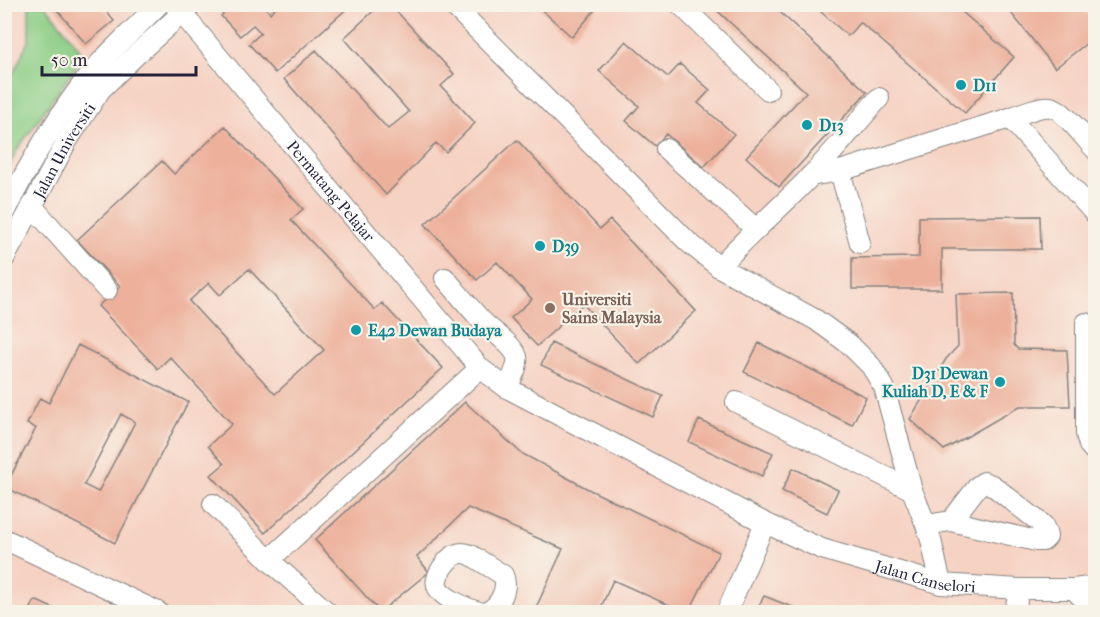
<svg xmlns="http://www.w3.org/2000/svg" width="1100" height="617" font-family="'IM FELL French Canon',serif">
	<rect width="100%" height="100%" fill="#f7f3e8"/>
	<filter id="ink" filterUnits="userSpaceOnUse"><feTurbulence type="fractalNoise" baseFrequency=".0167" numOctaves="2"/><feDisplacementMap in="SourceGraphic" scale="12" xChannelSelector="R" yChannelSelector="G"/><feConvolveMatrix kernelMatrix="1 2 1 2 8 2 1 2 1" color-interpolation-filters="sRGB"/></filter>
	<filter id="wash" filterUnits="userSpaceOnUse"><feTurbulence type="fractalNoise" baseFrequency=".008" numOctaves="4" result="noise"/><feDisplacementMap in="SourceGraphic" scale="24" xChannelSelector="R" yChannelSelector="G"/><feGaussianBlur stdDeviation="1.35" result="paint"/><feColorMatrix in="noise" values="0 0 0 0 0 0 0 0 0 0 0 0 0 0 0 0 0 1.4 0 .05"/><feComposite in="paint" operator="in"/></filter>
	<g filter="url(#wash)">
		<rect width="100%" height="100%" fill="#ebe3c3"/>
		<path fill="#f6d2c3" d="M5 5H1095V612H5Z"/>
		<path fill="#8bcd85" stroke="#567860" stroke-width="1.5" d="M29 5H45L79 48 80 61 17 150 5 174V84L14 72 29 39Z"/>
		<g id="blocks">
			<path fill="#edb19b" fill-rule="evenodd" d="M52 4H100L114 21 86 44Z
				M234 4H262L270 13 279 4H352L275 73 249 44 261 33 253 25 240 36 221 16Z
				M381 4H390L454 74 441 86 475 123 446 152 436 143 386 195 284 79 316 50 388 129 409 112 344 38Z
				M535 4H600L572 37Z
				M710 4H771L867 92 779 187 746 157 806 92Z
				M812 4H953L1014 57 965 113 860 22 848 36Z
				M1004 4H1079L1096 25V36L1055 68Z
				M626 41 668 77 680 64 710 90 698 103 734 134 704 167 666 134 655 146 626 121 639 106 599 71Z
				M225 126 303 209 291 220 375 310 382 303 443 368 265 533 211 475 224 464 208 446 232 424 170 357 158 369 98 306 120 286 77 240 162 161 174 174ZM249 269 324 350 275 394 189 301 209 283 220 295Z
				M517 140 600 229 610 220 696 311 639 364 583 304 537 346 511 318 532 299 497 262 477 280 425 224Z
				M1040 216 1041 249H942V289H852V258L919 257V217Z
				M1013 293 1014 345 1018 349 1067 350 1070 406H1020L944 450 910 419 946 359 958 346 956 294Z
				M551 343 663 396 653 417 541 365Z
				M759 343 866 397 852 425 744 372Z
				M78 345 188 402 115 543 5 487 36 428 27 424 40 398 49 403ZM121 414 135 422 98 492 84 485Z
				M465 402 521 453 590 490 719 552 689 612H684L613 580 599 612H534L563 549 468 508 417 557 429 572 380 612 315 540Z
				M699 420 773 453 762 476 689 442Z
				M793 468 838 490 827 513 782 491Z
				M764 596 805 612H756Z
				M35 600 61 612H29Z"/>
		</g>
	</g>
	<g filter="url(#ink)">
		<use href="#blocks" fill-opacity="0" stroke="#86827f" stroke-width="1.5"/>
		<g fill="none" stroke-linecap="round" stroke-linejoin="round">
			<defs>
				<g id="minor">
					<path id="s1" d="M174 4 480 368"/>
					<path d="M452 4 688 242 719 267 816 320 849 344 871 366 884 387 912 490 926 525 931 540 941 584"/>
					<path d="M680 4 768 90"/>
					<path d="M666 149 756 229"/>
					<path d="M1096 150C1086 140 1063 109 1051 107 1041 105 1020 114 1010 118L1096 215"/>
					<path d="M840 171 860 243"/>
					<path d="M810 176 840 171 1010 118"/>
					<path d="M32 206 107 290"/>
					<path d="M4 213C29 164 57 115 91 73 112 48 137 27 159 4"/>
					<path id="s2" d="M4 259 67 141 101 89 140 51 192 4"/>
					<path d="M719 267C747 236 779 209 808 179 833 153 855 125 879 98"/>
					<path d="M445 278C458 293 471 310 485 324 494 332 514 346 517 357 519 367 511 379 507 388"/>
					<path d="M1086 323V434L1089 445 1096 453"/>
					<path d="M736 402 912 490"/>
					<path d="M213 504 269 560"/>
					<path d="M926 525 951 521 1036 541H1043L1047 537 1046 532 1043 525 992 485 984 482 978 486 951 521"/>
					<path d="M4 539 158 612"/>
					<path d="M1074 589 1095 612"/>
					<path id="s3" d="M327 612 269 560 480 368 507 388 765 523 822 549 941 584 1019 589H1074L1096 586"/>
					<path d="M479 612C468 609 443 598 438 588 432 578 447 558 457 554 462 552 466 553 471 555L503 575C509 588 500 606 487 612"/>
					<path d="M727 612 765 523"/>
					<path d="M1015 612 1019 589"/>
				</g>
			</defs>
			<use href="#minor" stroke="#86827f" stroke-width="22"/>
			<use href="#minor" stroke="#fff" stroke-width="20"/>
		</g>
	</g>
	<g fill="#0f9aa8" stroke="#f7f3e8" stroke-width="2">
		<circle cx="961" cy="85" r="6"/>
		<circle cx="807" cy="125" r="6"/>
		<circle cx="540" cy="246" r="6"/>
		<circle cx="356" cy="330" r="6"/>
		<circle cx="1000" cy="382" r="6"/>
	</g>
	<circle fill="#8d6e63" stroke="#f7f3e8" stroke-width="2" cx="550" cy="308" r="6"/>
	<g text-anchor="middle" stroke-width="4.5" stroke-linejoin="round" paint-order="stroke">
		<g font-size="16" font-weight="bold" fill="#0d838f" stroke="#f7f3e8" text-anchor="start">
			<text x="973" y="91">D11</text>
			<text x="819" y="131">D13</text>
			<text x="552" y="252">D39</text>
			<text x="368" y="336">E42 Dewan Budaya</text>
			<text x="988" y="379" text-anchor="end">D31 Dewan<tspan x="988" dy="18">Kuliah D, E &amp; F</tspan></text>
		</g>
		<g font-size="16" fill="#22223b" stroke="#f7f3e8">
			<text dy="6" stroke="none"><textPath href="#s2" startOffset="124">Jalan Universiti</textPath></text>
			<text dy="6" stroke="none"><textPath href="#s1" startOffset="244">Permatang Pelajar</textPath></text>
			<text dy="6" stroke="none"><textPath href="#s3" startOffset="858">Jalan Canselori</textPath></text>
		</g>
		<g font-size="16" font-weight="bold" fill="#785e54" stroke="#f7f3e8" text-anchor="start">
			<text x="562" y="305">Universiti<tspan x="562" dy="18">Sains Malaysia</tspan></text>
		</g>
	</g>
	<rect width="1100" height="617" fill="none" stroke="#f7f3e8" stroke-width="24"/>
	<path d="M42 66v9h154v-9" fill="none" stroke="#22223b" stroke-width="3"/>
	<text x="51" y="66" font-size="18" fill="#22223b" stroke="#f7f3e8" stroke-width="4.5" paint-order="stroke">50 m</text>
</svg>
